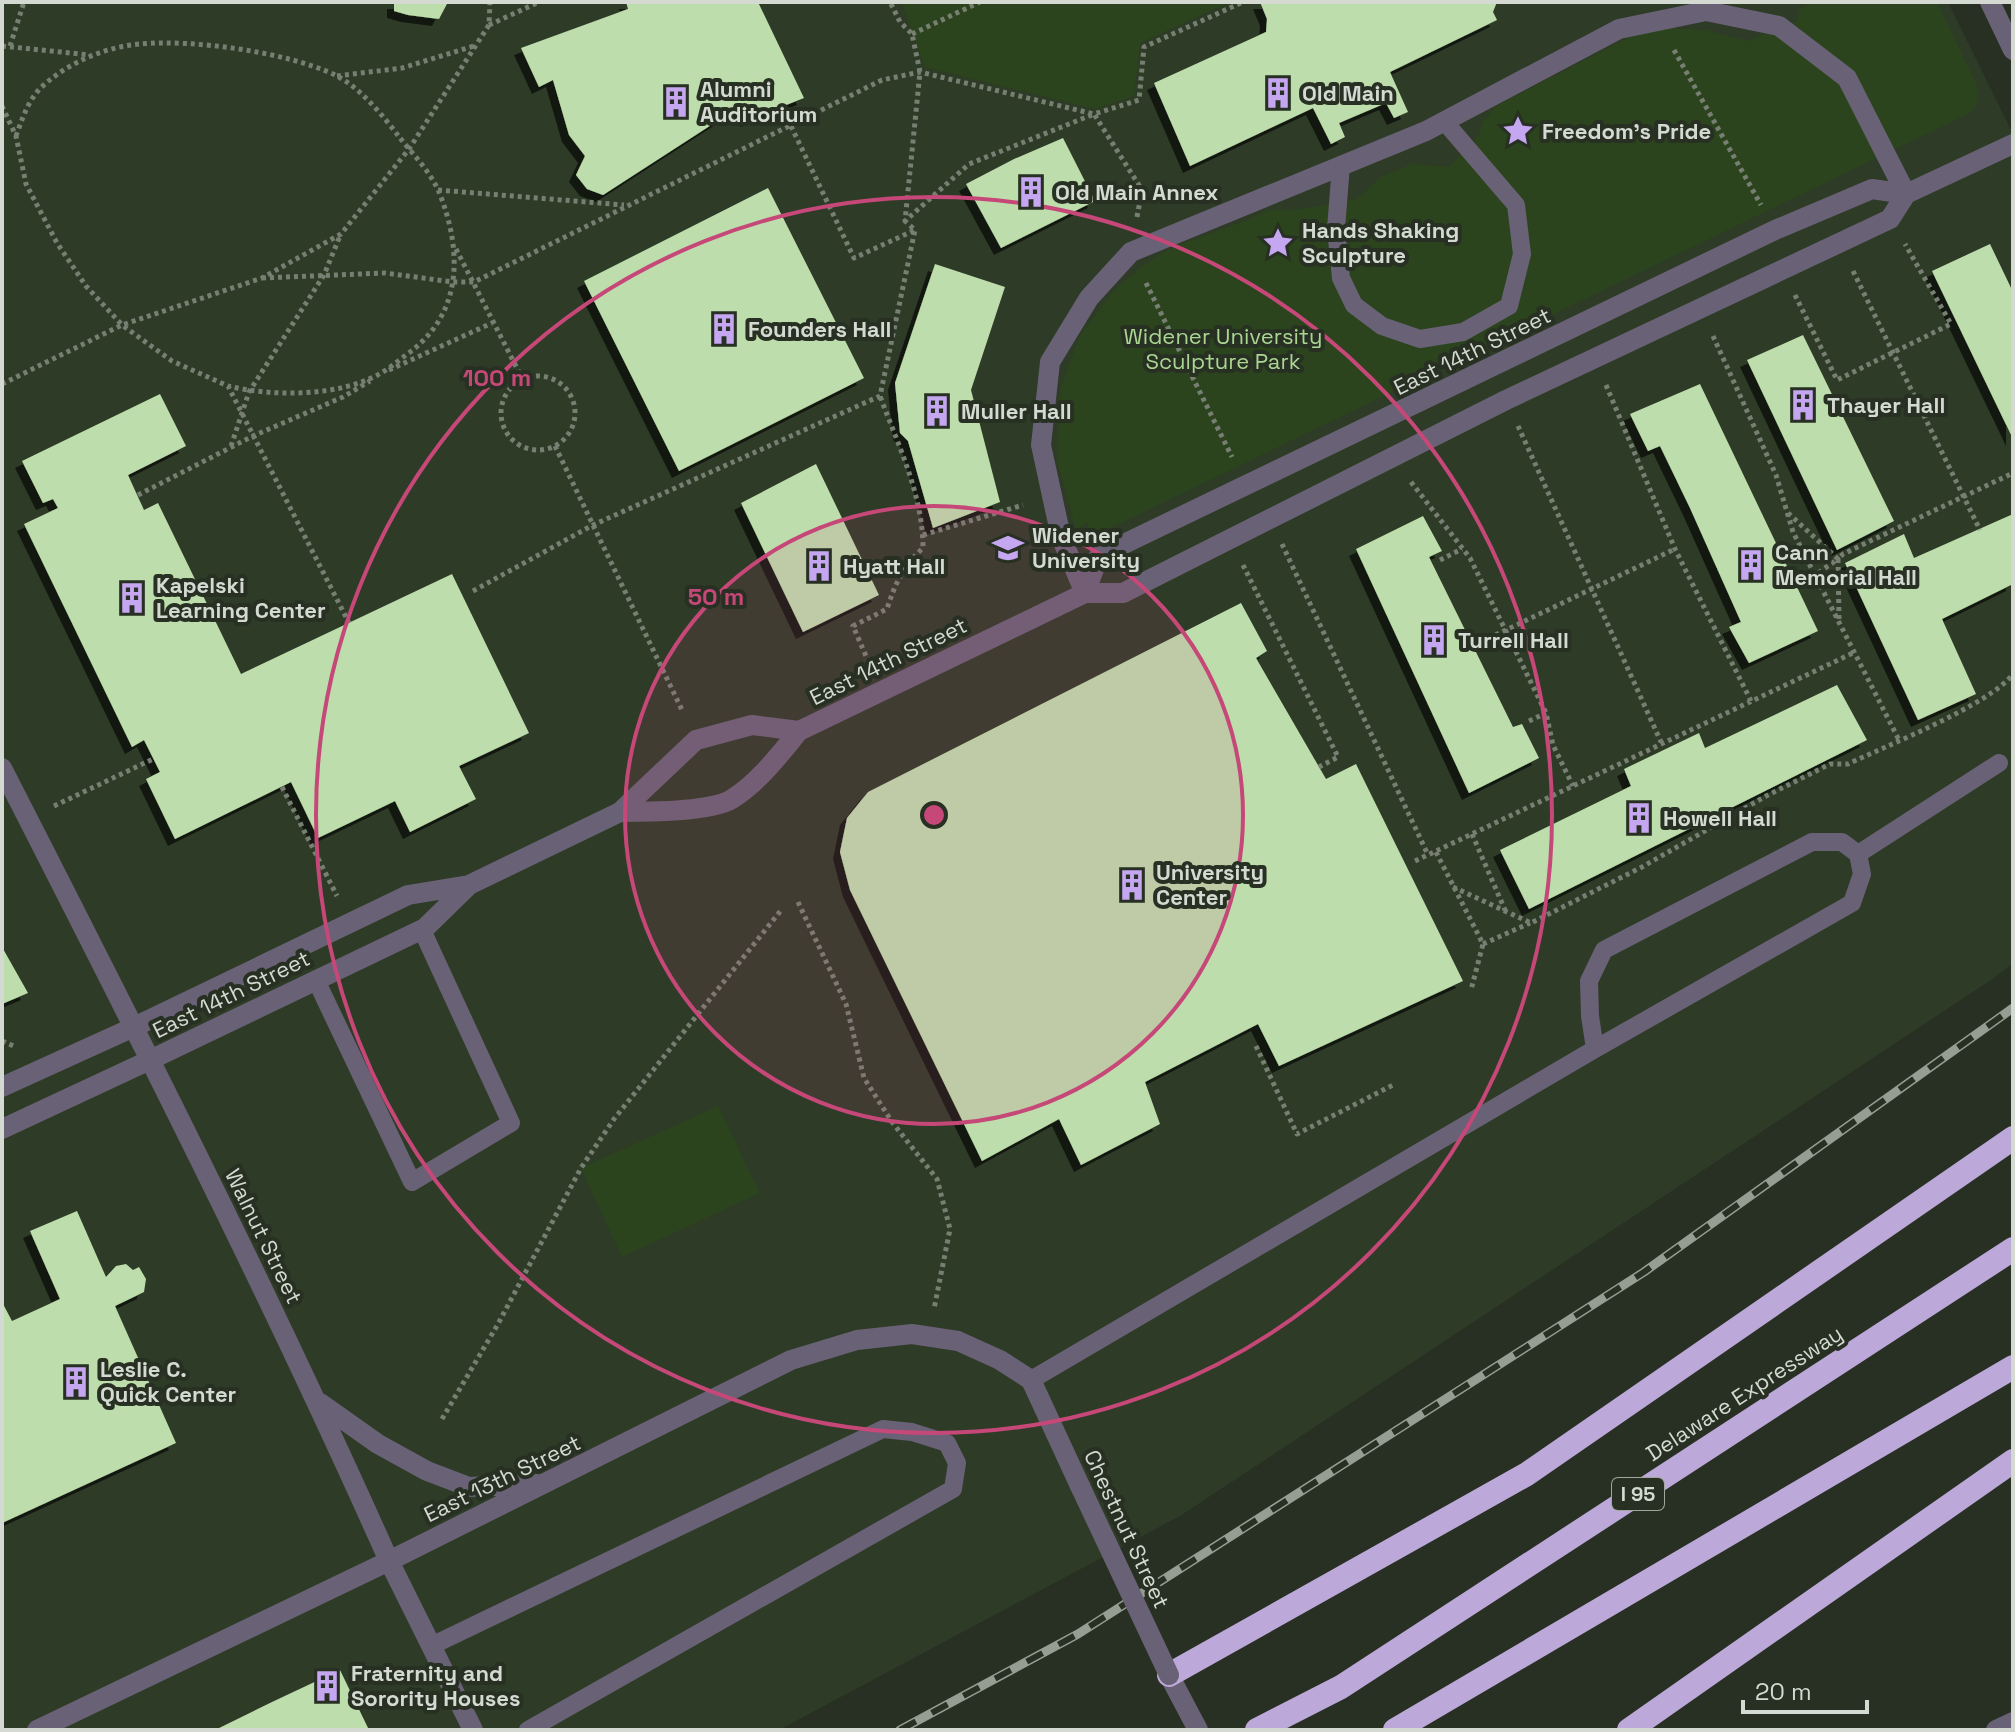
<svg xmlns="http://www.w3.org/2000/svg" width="2015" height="1732" font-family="'Space Grotesk',sans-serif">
	<defs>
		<filter id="shadow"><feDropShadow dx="-7" dy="7" stdDeviation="0" flood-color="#0009"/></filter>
	</defs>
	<rect width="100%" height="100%" fill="#273022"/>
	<path fill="#2e3b27" d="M2 2H1948L2013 134V963L1994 978 1180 1516 779 1730H2Z"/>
	<path fill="#2c441d" d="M901 2H1230L1140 43 1134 96 1095 109 925 67Z
		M1812 2H1937L1976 83C1981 97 1979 104 1968 114L1094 536 1087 523 1076 530 1057 460 1060 391 1079 337 1113 291 1145 264 1173 247 1245 221 1269 210H1295L1357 199 1381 177 1412 164 1449 167 1479 135 1482 123 1496 106 1631 36 1665 28 1705 30 1748 41 1798 21 1799 10Z
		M718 1106 760 1193 622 1257 581 1168Z"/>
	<path fill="#beddac" filter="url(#shadow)" d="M394 2H448L439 19 408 15 394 11Z
		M626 2H758L804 98 748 120 739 107 603 195 587 189 576 175 585 156 569 135 553 80 539 87 521 48 628 9Z
		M1260 2H1497L1493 12 1497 20 1390 72 1408 112 1394 118 1386 103 1339 123 1345 137 1331 144 1313 108 1190 166 1154 83 1266 32 1267 19Z
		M1063 138 1095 201 1001 248 966 184 1014 159Z
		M768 188 864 378 679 471 584 281Z
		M1990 244 2013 292V439L1932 271Z
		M935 264 1005 287 971 390 1000 502 933 528 908 441 900 433 895 383Z
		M1803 335 1894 521 1837 550 1747 360Z
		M1700 384 1818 631 1749 663 1729 627 1741 622 1690 508 1660 446 1648 451 1630 414Z
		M160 394 186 446 128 475 144 510 158 503 241 674 452 574 529 733 459 766 476 799 410 832 395 801 318 838 291 782 175 839 146 779 160 772 144 740 132 747 24 524 58 508 53 499 43 503 22 461Z
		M816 464 879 595 803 632 741 503Z
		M2013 514V584L1942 619 1976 694 1918 720 1845 563 1904 534 1914 558Z
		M1423 516 1442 551 1429 557 1513 727 1522 724 1539 758 1469 793 1356 549Z
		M1241 603 1267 651 1256 658 1326 779 1356 764 1463 981 1279 1066 1258 1024 1145 1082 1160 1124 1081 1165 1059 1119 982 1161 850 890 840 852 847 818 868 792Z
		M1837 685 1867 740 1529 909 1500 850 1631 786 1624 769 1699 733 1705 748Z
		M2 947 28 993 2 1004Z
		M77 1211 106 1277 116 1266 126 1264 133 1270 139 1267 146 1279 144 1292 115 1306 176 1443 2 1523V1302L12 1321 60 1299 30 1231Z
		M340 1670 369 1730H215L272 1702Z"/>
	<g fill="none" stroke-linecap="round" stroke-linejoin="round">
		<path stroke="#777f73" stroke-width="5" stroke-dasharray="4 4" stroke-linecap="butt" d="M489 25 539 2
			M912 34 980 2
			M2 46 90 55
			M10 46 24 2
			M1674 50 1761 205
			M337 76 402 68 474 46
			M2 106 16 136 26 184 57 243 86 286 122 325 172 361 228 386 349 623
			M791 126 854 258 915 230 905 221
			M16 136C23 117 29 97 45 84 70 62 106 47 139 44 192 39 287 52 335 75 360 87 384 117 400 138 413 154 431 173 439 192 463 252 463 315 406 355 398 361 390 368 381 373 340 397 273 397 228 386
			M438 190 624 205
			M1137 217 1142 190 1094 114 1139 100 1144 47 1243 2
			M456 249 523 380
			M1853 271 1980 530
			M262 278 385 273 453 282H474L882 80 920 72 1094 114 969 164 905 221 920 72 912 34 900 22 890 2
			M1146 283 1232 457
			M1795 295 1837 380 1951 324 1905 244
			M1713 336 1776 475 1793 532 1899 740
			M389 370 492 323
			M501 413a37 37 0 1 1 74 0a37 37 0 1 1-74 0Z
			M2 384 122 325 262 278 341 234 409 149 489 25 490 2
			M1606 385 1675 549 1751 701
			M1518 426 1661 742
			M231 446 249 392 324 275 340 236
			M555 446 683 712
			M1411 482 1470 558 1546 713 1553 745 1573 786
			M138 495 253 436 343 397 370 381
			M1788 513 1838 559 1815 575
			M923 535 1023 505
			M1282 544 1428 855
			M1440 560 1462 549
			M1243 565 1338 757 1319 767
			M473 591 593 525 880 396 915 230
			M1839 619 1838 559 1843 554 2013 473
			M1481 642 1675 549
			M869 663 853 626 887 609C895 584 903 566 923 548 923 495 898 445 880 396
			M1529 721 1546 713
			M282 787 337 896
			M54 806 153 759
			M1472 834 1505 910
			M1436 852 1483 944 1471 990
			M1415 861 1855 652
			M1453 887 1531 923 1642 867 1766 796 1830 764H1848C1886 746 1991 704 2013 674
			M798 902 846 1004 864 1078 892 1122 937 1179 950 1229 934 1309
			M1483 944 1530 923
			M2 1041 16 1047
			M1256 1046 1297 1134 1393 1085
			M442 1419 498 1324 581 1168 614 1119 782 909"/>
		<path stroke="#696175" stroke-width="18" d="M1341 165 1336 229 1341 278 1354 305 1382 326 1420 339 1463 332 1509 306 1522 254 1516 205 1444 121
			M1858 854 1999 763
			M316 980 412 1182 511 1123 422 930
			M1031 1380 1595 1049 1852 903 1862 874 1858 854 1842 842H1812L1604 950 1589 981 1590 1016 1595 1049
			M431 1646 883 1429 912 1432 947 1443 957 1463 953 1489 528 1730"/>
		<path stroke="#696175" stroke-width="20" d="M1990 2 2013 50
			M1085 593 1061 537 1041 445 1050 362 1089 298 1131 252 1426 131 1619 29 1706 11 1779 26 1847 78 1906 194
			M1085 593 1099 556 1775 230 1872 189 1906 194
			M620 812C646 812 711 812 732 799 759 782 780 754 799 731L1085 593H1123L1506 400 1890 219 1906 194 2013 144
			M134 1027 408 895 469 885 620 812 696 740 752 725 799 731
			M150 1060 425 928 469 885
			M37 1730 389 1561 473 1730
			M1996 1730 2013 1722"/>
		<path stroke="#696175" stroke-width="20" d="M2 768C136 1030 269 1292 389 1561L791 1360 857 1340 912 1334 958 1341 1000 1360 1031 1380 1080 1486
			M2 1087 134 1027
			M2 1129 150 1060
			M320 1403 378 1444 427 1471 469 1487 537 1484
			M1169 1675 1198 1730"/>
		<path stroke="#bca8d9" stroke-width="24" d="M1169 1675 1527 1474 2013 1138
			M1257 1730 1341 1687 2013 1249
			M1395 1730 2013 1367
			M1629 1730 2013 1461"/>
		<defs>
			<path id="rail" d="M900 1730 1078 1634 1644 1272 2013 1008"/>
		</defs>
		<use href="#rail" stroke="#969d92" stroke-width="9"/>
		<use href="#rail" stroke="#273022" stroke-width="6" stroke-dasharray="18" stroke-linecap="butt"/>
		<path stroke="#696175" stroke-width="20" d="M1080 1486 1169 1675"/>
	</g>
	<circle cx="934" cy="815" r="309" fill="#c64878" fill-opacity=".12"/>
	<g fill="none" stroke="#c64878" stroke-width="4">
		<circle cx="934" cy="815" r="309"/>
		<circle cx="934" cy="815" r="618"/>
	</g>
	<defs>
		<symbol id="building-bare" viewBox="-9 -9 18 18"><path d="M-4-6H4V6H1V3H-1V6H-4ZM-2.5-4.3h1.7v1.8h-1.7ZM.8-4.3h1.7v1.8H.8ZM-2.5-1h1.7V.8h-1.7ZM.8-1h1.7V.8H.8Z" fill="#c5a6f0" stroke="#273022" stroke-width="2.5" paint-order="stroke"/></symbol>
		<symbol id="sight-bare" viewBox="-9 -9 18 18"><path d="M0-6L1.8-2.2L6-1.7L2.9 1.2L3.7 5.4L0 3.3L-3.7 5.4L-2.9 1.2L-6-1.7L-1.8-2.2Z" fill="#c5a6f0" stroke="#273022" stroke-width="2.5" paint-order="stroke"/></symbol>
		<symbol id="university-bare" viewBox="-9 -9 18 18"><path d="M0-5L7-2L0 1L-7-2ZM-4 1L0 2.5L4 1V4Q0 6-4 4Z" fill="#c5a6f0" stroke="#273022" stroke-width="2.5" paint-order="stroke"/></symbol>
	</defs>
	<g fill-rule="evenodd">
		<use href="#building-bare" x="1256" y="71" width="44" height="44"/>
		<use href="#building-bare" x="654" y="80" width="44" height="44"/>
		<use href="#sight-bare" x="1496" y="109" width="44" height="44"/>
		<use href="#building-bare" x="1009" y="170" width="44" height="44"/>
		<use href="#sight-bare" x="1256" y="221" width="44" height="44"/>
		<use href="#building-bare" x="702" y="307" width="44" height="44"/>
		<use href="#building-bare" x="1781" y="383" width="44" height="44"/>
		<use href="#building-bare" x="915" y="389" width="44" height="44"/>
		<use href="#university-bare" x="986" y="526" width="44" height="44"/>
		<use href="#building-bare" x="1729" y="543" width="44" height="44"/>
		<use href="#building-bare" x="797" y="544" width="44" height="44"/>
		<use href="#building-bare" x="110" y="576" width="44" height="44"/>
		<use href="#building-bare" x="1412" y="618" width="44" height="44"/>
		<use href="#building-bare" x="1617" y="796" width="44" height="44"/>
		<use href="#building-bare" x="1110" y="863" width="44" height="44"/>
		<use href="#building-bare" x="54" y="1360" width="44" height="44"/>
		<use href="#building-bare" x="305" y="1664" width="44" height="44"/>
	</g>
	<g text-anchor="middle" stroke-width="8" stroke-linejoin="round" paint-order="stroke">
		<rect fill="#273022" stroke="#a0a79c" stroke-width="2" x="1612" y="1478" width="52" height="32" rx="6"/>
		<g font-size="20" font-weight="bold" fill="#d4dad1">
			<text x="1638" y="1501">I 95</text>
		</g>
		<g font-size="22" font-weight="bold" fill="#d4dad1" stroke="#273022" text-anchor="start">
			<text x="700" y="97">Alumni<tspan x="700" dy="25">Auditorium</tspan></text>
			<text x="1302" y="101">Old Main</text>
			<text x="1542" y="139">Freedom's Pride</text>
			<text x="1055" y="200">Old Main Annex</text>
			<text x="1302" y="238">Hands Shaking<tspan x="1302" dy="25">Sculpture</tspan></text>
			<text x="748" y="337">Founders Hall</text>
			<text x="1827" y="413">Thayer Hall</text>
			<text x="961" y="419">Muller Hall</text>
			<text x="1032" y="543">Widener<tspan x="1032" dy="25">University</tspan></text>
			<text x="1775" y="560">Cann<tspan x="1775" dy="25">Memorial Hall</tspan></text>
			<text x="843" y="574">Hyatt Hall</text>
			<text x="156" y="593">Kapelski<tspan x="156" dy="25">Learning Center</tspan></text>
			<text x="1458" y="648">Turrell Hall</text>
			<text x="1663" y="826">Howell Hall</text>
			<text x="1156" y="880">University<tspan x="1156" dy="25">Center</tspan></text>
			<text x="100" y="1377">Leslie C.<tspan x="100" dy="25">Quick Center</tspan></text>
			<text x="351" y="1681">Fraternity and<tspan x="351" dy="25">Sorority Houses</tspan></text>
		</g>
		<g font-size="22" fill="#abd692" stroke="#273022">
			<text x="1223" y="344">Widener University<tspan x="1223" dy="25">Sculpture Park</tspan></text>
		</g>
		<g font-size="22" fill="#d4dad1" stroke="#273022">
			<text transform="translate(1472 351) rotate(-26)" y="8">East 14th Street</text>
			<text transform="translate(888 661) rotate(-26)" y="8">East 14th Street</text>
			<text transform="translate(231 994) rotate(-26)" y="8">East 14th Street</text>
			<text transform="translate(264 1236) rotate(64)" y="8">Walnut Street</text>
			<text transform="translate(1744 1393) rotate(-33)" y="8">Delaware Expressway</text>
			<text transform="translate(502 1478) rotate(-26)" y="8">East 13th Street</text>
			<text transform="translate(1127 1529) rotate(65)" y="8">Chestnut Street</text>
		</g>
	</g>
	<circle cx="934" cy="815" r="12" fill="#c64878" stroke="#273022" stroke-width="4"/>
	<g font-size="24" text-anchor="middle" font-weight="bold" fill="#c64878" stroke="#273022" stroke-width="8" stroke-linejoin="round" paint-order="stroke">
		<text x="497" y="386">100 m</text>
		<text x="716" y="605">50 m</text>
	</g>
	<rect width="2015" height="1732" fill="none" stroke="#d4dad1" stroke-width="8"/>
	<path d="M1743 1700v12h124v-12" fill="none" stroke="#d4dad1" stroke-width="4"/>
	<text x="1755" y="1700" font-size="24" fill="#d4dad1" stroke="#273022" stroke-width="6" paint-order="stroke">20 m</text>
</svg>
